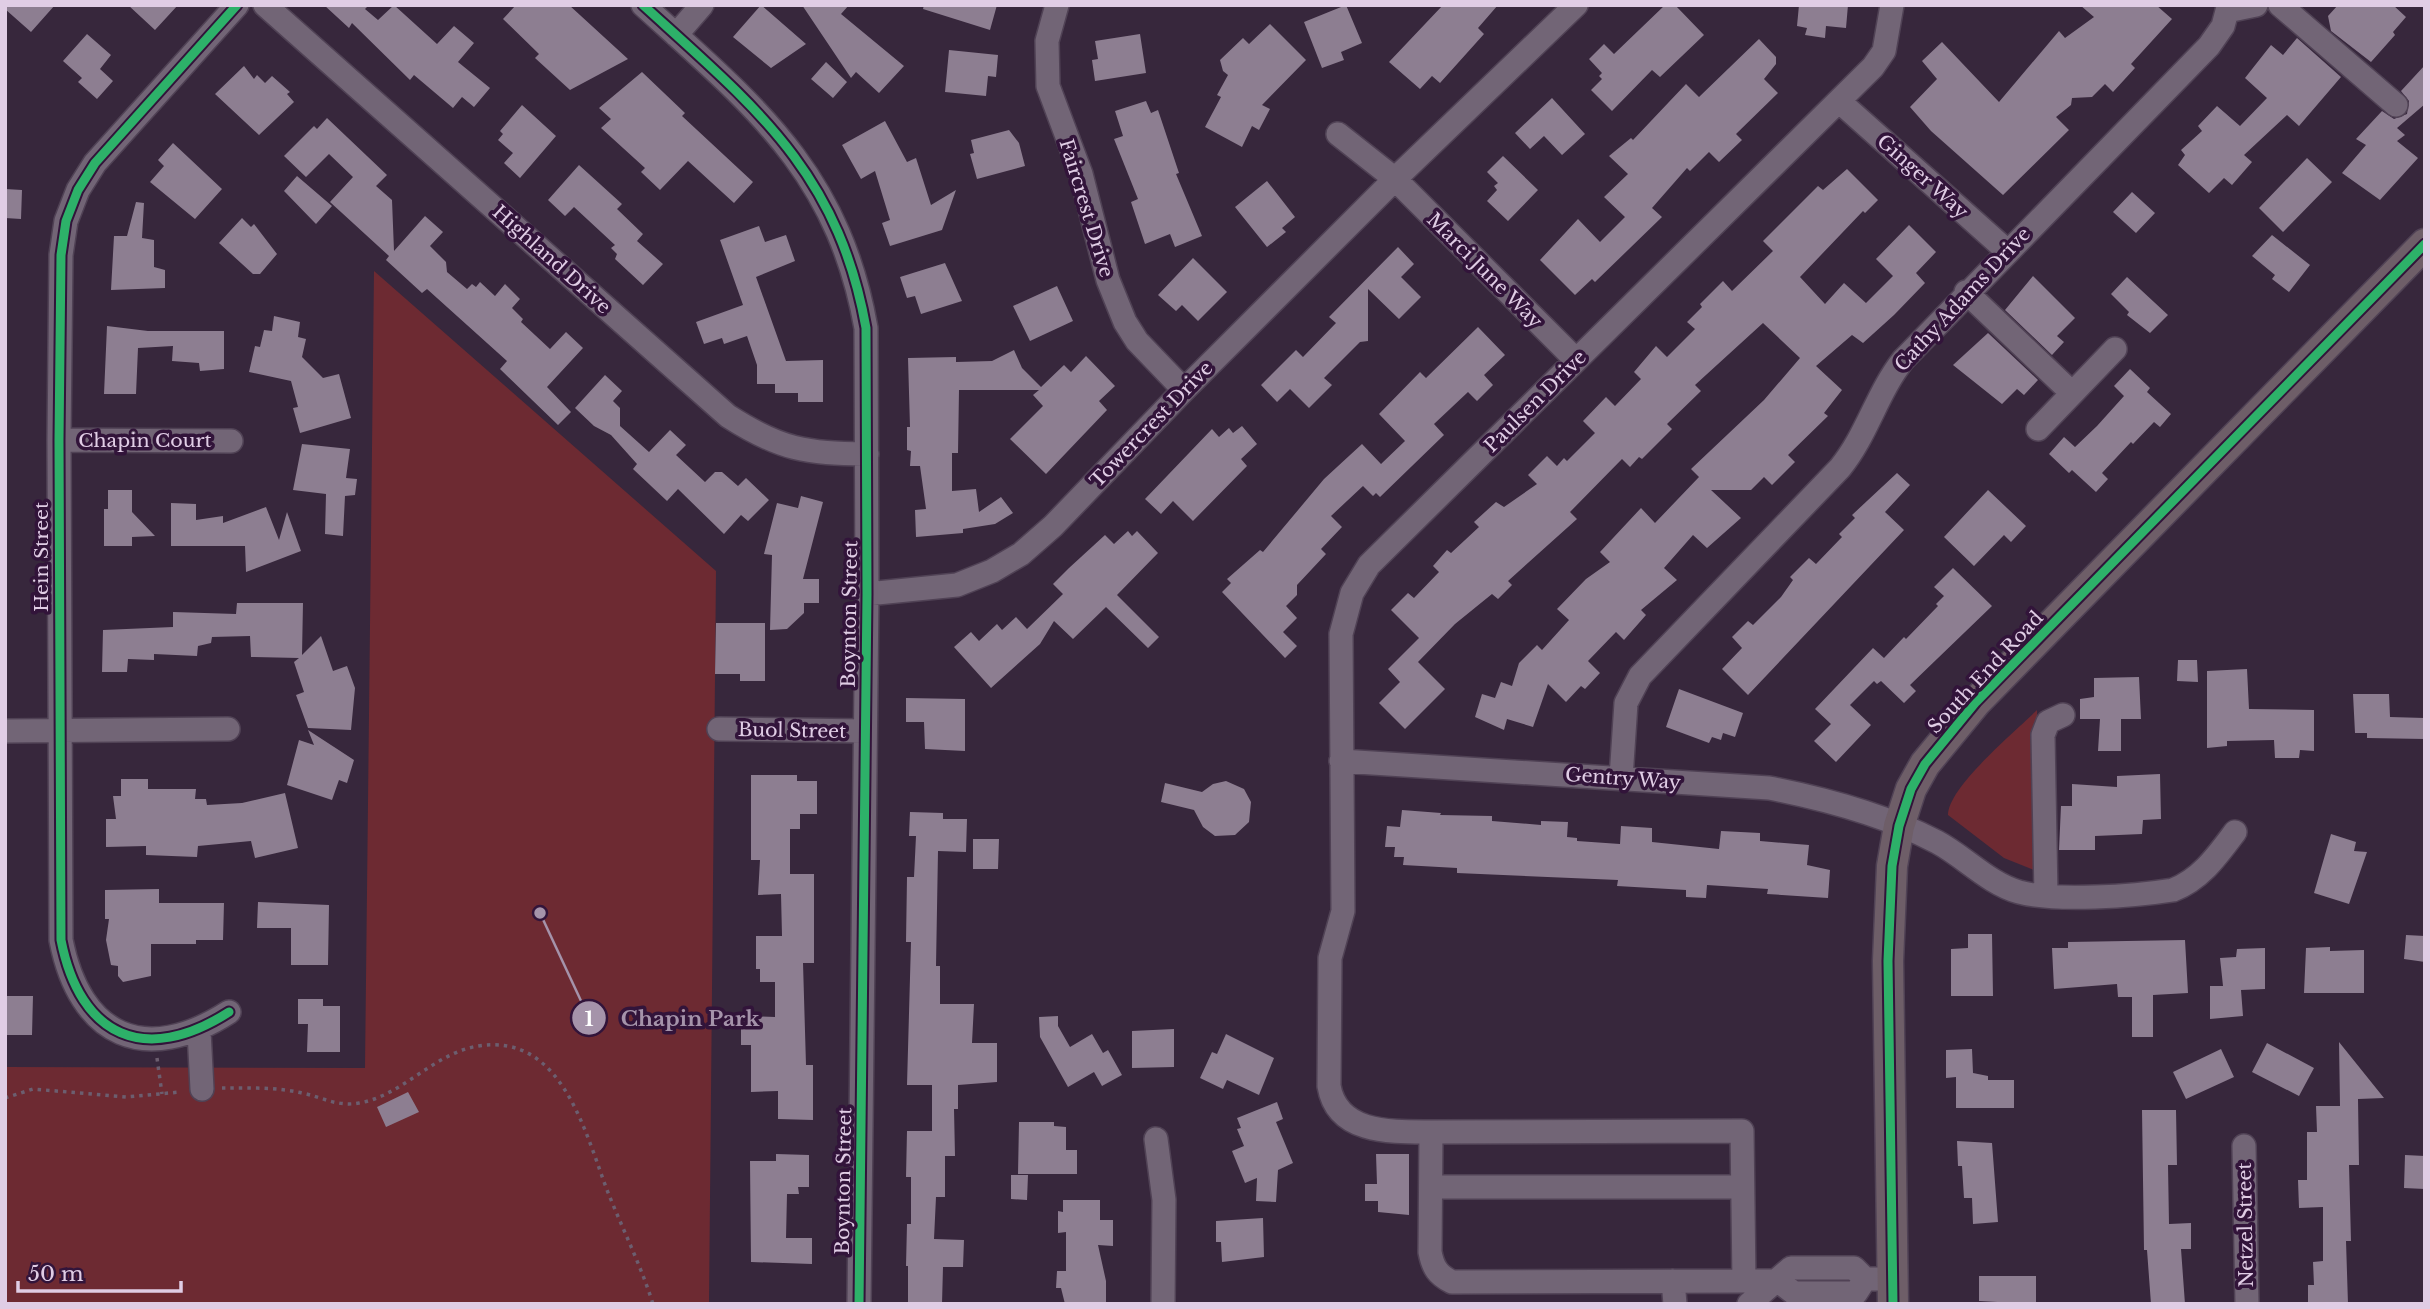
<svg xmlns="http://www.w3.org/2000/svg" width="2430" height="1309" font-family="'Libre Baskerville',serif">
	<rect width="100%" height="100%" fill="#37273c"/>
	<path fill="#6d2a32" d="M374 271 716 571 709 1304H5V1067L365 1068Z
		M2037 710 2039 872 2004 858 1948 815C1948 787 2016 731 2037 710Z"/>
	<path fill="#8d7e91" d="M5 5H55L31 32 5 9Z
		M128 5H178L155 30Z
		M324 5H369L365 9 378 20 394 5 437 44 454 26 474 43 458 62 490 88 474 107 462 97 453 108 414 75 410 80 352 23 349 28Z
		M516 5H569L628 59 570 90 535 58 539 54 503 19Z
		M761 5 806 44 771 68 733 37Z
		M802 5H849L841 14 904 66 879 93 856 72 851 78Z
		M924 5H997L990 30 923 9Z
		M1346 5 1362 43 1341 52 1344 60 1322 68 1304 22Z
		M1443 5H1498L1478 28 1484 34 1440 83 1432 76 1420 89 1389 62Z
		M1665 5H1675L1704 35 1660 77 1652 70 1612 111 1591 90 1602 79 1599 76 1602 73 1589 59 1604 44 1614 54Z
		M1799 5H1848L1846 28 1826 26 1825 38 1805 35 1807 28 1797 26Z
		M2080 5H2156L2172 19 2131 64 2135 68 2113 92 2105 84 2092 97 2072 98 2071 105 2056 117 2069 130 2003 195 1931 131 1910 107 1937 79 1922 61 1942 42 1999 102 2059 31 2065 38 2094 17Z
		M2338 5H2393L2406 17 2393 32 2395 35 2371 62 2331 31 2328 16Z
		M1270 24 1306 60 1262 105 1270 109 1259 130 1252 126 1242 147 1205 127 1221 97 1217 95 1228 75 1223 71 1220 60 1243 38 1249 44Z
		M87 34 111 55 100 69 113 81 97 99 78 82 82 78 63 61Z
		M1140 34 1146 73 1095 81 1092 60 1098 59 1095 41Z
		M2297 38 2341 77 2299 126 2287 115 2244 155 2252 162 2232 185 2224 178 2209 193 2178 165 2185 155 2181 150 2202 131 2198 126 2217 106 2240 126 2267 98 2245 78 2271 45 2283 55Z
		M1759 39 1776 57V64L1764 79 1778 93 1736 134 1742 140 1719 162 1709 152 1690 171 1687 168 1652 208 1662 217 1595 282 1592 279 1575 295 1540 260 1578 219 1600 242 1625 217 1604 197 1628 174 1609 156 1631 138 1633 140 1686 84 1699 97Z
		M949 50 998 55 996 77 988 76 986 96 945 92Z
		M826 62 847 82 833 98 811 79Z
		M2425 65V104L2397 128 2405 135 2397 141 2418 158 2380 200 2342 173 2366 145 2356 139 2382 111 2394 119 2407 114 2409 101 2401 91Z
		M244 66 254 79 257 75 265 83 272 76 290 92 287 94 294 102 259 135 215 94Z
		M642 72 685 113 682 116 753 182 734 203 688 161 660 190 641 172 645 168 601 128 611 119 599 108Z
		M1552 98 1585 134 1562 155 1544 136 1530 149 1515 133Z
		M1146 101 1151 113 1158 110 1179 173 1176 174 1202 236 1175 247 1170 234 1145 244 1131 202 1138 199 1114 139 1123 136 1115 111Z
		M522 105 556 136 520 178 504 163 513 153 498 140 503 134 500 131Z
		M327 118 387 175 376 186 392 200 394 251 425 216 443 232 430 246 446 262 447 272 467 289 472 284 476 287 480 282 495 296 505 284 520 299 512 308 523 319 521 322 550 349 566 332 583 348 547 387 571 412 558 425 500 369 507 361 427 289 422 293 386 260 389 256 330 202 353 177 329 154 306 177 284 156 314 126 317 129Z
		M885 121 907 162 916 158 931 205 956 190 942 230 890 246 882 223 890 220 875 171 861 179 842 145Z
		M1009 130 1019 143 1025 166 977 179 970 154 974 153 971 140Z
		M173 143 222 189 195 219 150 182 164 166 158 160Z
		M1503 156 1538 190 1508 221 1487 201 1497 190 1494 186 1498 183 1487 172Z
		M2307 158 2332 182 2283 232 2259 208Z
		M579 165 622 204 617 209 643 234 637 241 663 264 643 285 615 259 617 254 611 248 615 245 574 207 565 216 548 200Z
		M1847 169 1878 200 1865 213 1863 211 1800 277 1825 304 1844 283 1866 303 1893 276 1876 259 1909 225 1936 252 1916 273 1925 283 1894 315 1863 343 1852 335 1816 366 1842 390 1824 413 1828 416 1788 455 1795 462 1772 485 1764 477 1751 490H1711L1741 518 1707 548 1693 535 1664 568 1677 580 1641 610 1646 615 1624 640 1616 632 1588 661 1600 673 1585 689 1581 686 1566 702 1548 684 1533 727 1507 719 1504 730 1475 717 1482 694 1495 698 1501 682 1512 686 1519 663 1537 645 1542 650 1569 620 1557 609 1586 579 1610 562 1600 552 1641 508 1655 523 1699 477 1691 469 1764 400 1800 358 1763 323 1695 385 1701 391 1667 424 1672 429 1642 459 1639 457 1630 467 1622 459 1570 512 1577 519 1508 581 1512 585 1498 599 1492 594 1455 624 1418 662 1445 689 1405 729 1379 703 1400 682 1388 669 1419 638 1391 610 1408 593 1414 598 1439 572 1433 566 1447 550 1451 553 1479 527 1474 522 1496 502 1504 507 1537 484 1528 475 1547 456 1557 466 1564 458 1567 461 1595 433 1583 421 1606 397 1615 406 1641 379 1634 372 1656 346 1667 357 1695 329 1687 322 1702 307 1700 304 1723 281 1732 291 1773 251 1763 241 1818 186 1823 190Z
		M297 176 332 206 316 224 284 191Z
		M1267 181 1295 217 1282 228 1286 232 1267 247 1235 207Z
		M5 189 22 190 21 219 5 218Z
		M2132 192 2155 213 2136 233 2113 212Z
		M136 202 144 203 142 238 154 240V267L165 270V288L111 290 114 236H127Z
		M242 218 251 227 254 224 277 254 260 274H253L219 243Z
		M759 226 765 242 786 235 795 261 756 277 786 361 823 360V402H798V393H775V384H757V365L747 336 724 344 722 338 704 344 696 322 743 305 720 240Z
		M2272 235 2310 265 2289 292 2272 279 2275 275 2252 256Z
		M1398 247 1414 264 1401 277 1421 297 1399 319 1368 289V341L1360 342 1324 378 1332 385 1309 408 1290 389 1277 402 1261 385 1296 350 1303 357 1336 323 1329 317Z
		M1193 258 1227 292 1198 321 1182 305 1176 311 1158 295Z
		M945 263 962 301 921 314 915 296 907 298 900 277Z
		M2033 276 2075 318 2057 336 2064 342 2052 355 2005 310Z
		M2127 277 2168 315 2150 333 2127 315 2129 312 2111 294Z
		M1057 286 1073 321 1030 341 1013 306Z
		M274 316 300 322 298 337 306 339 302 357 323 378 339 374 351 418 300 433 293 408 298 407 291 381 249 372 255 346 260 347 264 330 272 331Z
		M107 326 148 331H224V369L200 371 199 363 172 361 173 346 138 348 136 394H104Z
		M1478 327 1505 355 1484 375 1493 385 1477 401 1468 392 1434 424 1444 435 1380 497 1376 493 1373 496 1363 486 1331 516 1342 527 1321 549 1326 554 1297 585V595L1286 606 1297 618 1283 632 1297 646 1285 658 1222 592 1231 583 1227 579 1260 550 1263 552 1324 479 1362 444 1381 464 1405 441 1379 414 1420 372 1426 378Z
		M1988 333 2038 380 2024 395 2017 389 2002 404 1953 365Z
		M1014 350 1022 368 1041 387 1064 365 1071 372 1086 356 1115 386 1099 401 1107 410 1046 474 1010 439 1043 406 1033 395 1039 390H959L958 453H952V491L976 489 979 512 1001 497 1013 513 995 524 963 529V533L916 537 915 510 926 509 920 466H910L911 451 907 450V427H910L908 358 956 357V362L992 361Z
		M2130 369 2150 388 2147 392 2171 414 2160 427 2154 422 2133 444 2131 442 2102 473 2108 479 2096 492 2072 470 2069 473 2049 454 2064 437 2075 447 2097 426 2124 396 2114 386Z
		M605 375 622 391 613 401 620 408V426L649 452 670 430 686 445 676 455 705 482 715 472H722L738 486 746 478 769 500 748 521 741 515 724 534 678 489 667 501 633 469 637 464 611 435 594 426 575 408Z
		M1242 426 1257 444 1241 459 1247 466 1193 521 1173 501 1161 514 1145 499 1212 429 1219 437 1229 428 1233 433Z
		M302 444 350 449 346 478 357 479 355 495 345 496 343 536 325 534 326 494 293 490Z
		M1897 473 1910 485 1885 512 1904 530 1748 695 1722 669 1742 648 1732 637 1748 621 1753 625 1781 597 1793 580 1790 577 1809 558 1816 564 1842 537 1839 534 1855 518 1852 515Z
		M108 490H132V512L155 536 132 537V546H104V509H108Z
		M1988 490 2026 526 2011 542 2004 535 1974 566 1944 537Z
		M801 496 823 502 803 579H819V603H804V613L787 629 770 630 772 555 764 554 777 503 798 508Z
		M171 503 196 504V520L223 516V523L266 507 279 540 287 512 301 551 246 572 245 546H171Z
		M1128 531 1132 536 1137 531 1158 553 1117 595 1159 637 1148 648 1106 607 1073 639 1054 621 1040 644 991 688 954 647 971 632 979 641 997 624 1002 630 1016 617 1027 629 1063 594 1053 584 1069 568 1105 535 1114 544Z
		M1953 568 1992 606 1910 685 1916 691 1904 703 1881 681 1877 684 1874 681 1850 705 1871 725 1836 762 1814 741 1831 724 1815 709 1873 648 1884 658 1904 637 1906 639 1938 606 1936 604 1944 596 1934 587Z
		M237 603H303L302 655 321 636 333 671 347 666 355 688 351 730 308 728 296 695 304 692 294 662 299 658 251 657 250 636 212 637 211 643 198 646 197 656 154 654V660L128 659 127 672H102L103 630 173 627V612L236 614Z
		M716 623H765V681H740V674H715Z
		M2178 660H2197L2198 682 2177 681Z
		M2247 669 2249 709 2314 710V751L2300 750 2299 758H2275L2274 740 2227 741V746L2207 748V671Z
		M2139 677 2141 719H2121V751H2098L2100 719H2080V699L2094 697V678Z
		M1679 689 1743 713 1735 737 1723 733 1721 740 1712 737 1709 743 1666 727Z
		M2353 694H2389L2390 717 2425 718V739L2367 738V733H2355Z
		M906 698 965 699V751L925 749 924 722H906Z
		M308 730 354 760 347 783 339 780 332 800 287 785 299 740 314 745Z
		M2160 774 2161 819 2143 820 2142 834 2095 836V850H2059L2061 806H2072V784L2117 787V776Z
		M751 775H797V781H817V814H800V829H790V874H814V963H803L806 1065H813V1120L778 1119V1091L751 1092V1045H741V1016L775 1017V982H760V969H756V936H782L781 894 758 895 760 860H751Z
		M121 779H148V789H196L195 799H206L207 805 242 803 285 793 298 848 255 858 251 841 198 846 197 857 146 855V846L106 847V819H116L113 796H121Z
		M1226 781 1244 789 1251 802 1249 822 1235 835 1215 836 1203 827 1194 810 1161 802 1165 783 1202 792 1213 784Z
		M1402 810 1441 813 1440 815 1492 816V821L1541 825V821L1568 822 1567 837 1577 838V841L1620 844 1621 826 1652 828V842L1719 849 1721 831 1760 833V841L1809 845 1807 865 1830 870 1828 898 1767 894 1768 889 1707 885 1706 898 1686 897V890L1617 886 1618 880 1457 873V868L1403 865 1404 857H1394L1395 847H1385L1387 826 1400 827Z
		M910 812 943 813V819H967L966 852 938 851 936 966H940V1004H974L972 1043H997V1082L958 1085V1109H954L955 1156H945V1197H936L934 1239 964 1240 963 1267H943L942 1304H908V1266H906L907 1224H911V1177H906L907 1131H932V1085H907L911 942H906L907 877H914L916 836H909Z
		M2331 834 2356 842 2354 851 2367 852 2349 904 2314 893Z
		M973 839H999L998 869H973Z
		M159 889V903H224L223 940H196V944H151V976L123 982 118 976V966L111 965 106 940 109 919H105V890Z
		M258 902 329 905 328 965H291V928H257Z
		M1968 934H1992L1993 996H1951V949L1968 948Z
		M2406 935 2425 936V962L2404 959Z
		M2185 940 2188 993 2153 995V1037H2132V997H2118L2117 984 2054 989 2052 948H2068V942Z
		M2330 947V951L2364 950V993H2304L2306 948Z
		M2265 948V989L2241 990 2243 1016 2210 1019V986H2223L2220 958 2236 957 2237 949Z
		M5 996H33L32 1035H5Z
		M298 999H323V1006H340V1052H307L308 1024H298Z
		M1058 1016V1026L1070 1047 1092 1034 1103 1053 1108 1050 1122 1075 1102 1086 1094 1072 1068 1087 1040 1037 1039 1017Z
		M1174 1029V1067L1132 1068V1031Z
		M1226 1034 1274 1058 1259 1095 1227 1080 1223 1089 1200 1078 1212 1052 1217 1054Z
		M2339 1042 2384 1098 2358 1099 2359 1165H2349L2351 1241H2346L2348 1304H2308V1285H2314L2313 1262 2323 1261V1207L2299 1208 2298 1180H2307V1132H2317L2316 1106H2340Z
		M2267 1043 2314 1068 2299 1096 2252 1072Z
		M1972 1049 1973 1073 1988 1076V1080H2014V1108H1956V1077L1946 1078V1050Z
		M2221 1049 2234 1077 2186 1099 2173 1072Z
		M408 1092 419 1112 386 1127 377 1107Z
		M1277 1102 1283 1119 1276 1122 1293 1163 1278 1170 1276 1202 1256 1201 1257 1178 1245 1183 1232 1151 1244 1146 1237 1129 1241 1128 1237 1118Z
		M2142 1110H2176L2177 1165H2168L2169 1224 2191 1223V1249H2181L2185 1304H2151L2147 1250H2144Z
		M1019 1122H1054V1126L1066 1127V1150H1077V1174H1018Z
		M1957 1141 1992 1143 1998 1222 1973 1224 1972 1198H1964L1962 1166H1958Z
		M776 1154 809 1155V1187H798L799 1194H787L786 1238H812V1264L751 1262 750 1161H776Z
		M1376 1154H1409V1215L1378 1212V1201H1365V1184H1377Z
		M2405 1155 2425 1156V1189L2404 1188Z
		M1011 1175H1028L1027 1200 1011 1199Z
		M1063 1200H1100V1220H1113V1246L1098 1245 1106 1281V1304H1065L1061 1288H1056L1057 1271H1066V1232L1058 1233V1211L1063 1212Z
		M1263 1218 1264 1257 1222 1262 1221 1242H1216V1221Z
		M1979 1276H2036V1304L1979 1301Z"/>
	<g fill="none" stroke-linecap="round" stroke-linejoin="round">
		<defs>
			<path id="minor" d="M265 5 728 416C781 450 805 453 867 454
				M643 5C754 106 838 171 866 328L867 594 859 1304
				M1057 5 1047 41 1048 86 1081 174 1108 280 1125 322 1137 341 1184 390
				M2280 5 2396 105
				M2227 11 2256 5
				M676 35 702 5
				M1840 102 2006 250
				M1338 134 1395 179 1576 360
				M1966 292 2072 393
				M2038 429 2115 349
				M59 440 231 441
				M867 594 957 585 992 571 1021 554 1053 526 1184 390 1395 179 1576 5
				M719 729 865 731
				M5 731 228 729
				M1341 761 1769 788C1826 799 1885 815 1937 842 1965 857 1988 883 2019 892 2055 902 2135 896 2173 890 2201 879 2217 856 2235 832
				M1621 778 1626 703 1640 676 1840 468C1867 435 1877 393 1903 360L2209 46 2223 26 2227 11
				M2046 896 2043 735 2048 722 2063 715
				M229 1012C145 1066 80 1037 61 940L59 440 61 255 66 221 78 190 95 163 237 5
				M199 1031 202 1089
				M1431 1132C1391 1132 1337 1134 1329 1086L1330 958 1343 911 1341 634 1352 593 1369 565 1873 67 1884 51 1892 5
				M1156 1139 1164 1200 1163 1304
				M2244 1146 2247 1304
				M1431 1187H1742
				M1673 1281 1675 1304
				M1744 1281 1742 1131 1431 1132 1430 1252C1433 1268 1438 1275 1452 1282L1744 1281H1778L1794 1293H1856L1865 1279
				M1749 1304 1791 1268H1854L1865 1279H1879"/>
			<path id="major" d="M1893 1304 1888 961 1892 866 1899 826 1911 789 1925 764 1976 702 2425 244"/>
		</defs>
		<use href="#minor" stroke="#504255" stroke-width="26"/>
		<use href="#major" stroke="#504255" stroke-width="33"/>
		<path stroke="#6c5e6f" stroke-width="3.5" stroke-dasharray="3.5 5" stroke-linecap="butt" d="M157 1058 162 1094
			M222 1088C248 1088 277 1087 302 1093 322 1097 337 1107 359 1103 402 1096 434 1053 478 1046 564 1032 586 1137 609 1195 624 1232 641 1266 653 1304
			M5 1098 33 1089 126 1097 180 1092"/>
		<use href="#minor" stroke="#726576" stroke-width="23"/>
		<use href="#major" stroke="#6e5e68" stroke-width="30"/>
		<defs>
			<path id="cycleway" d="M643 5C754 106 838 171 866 328L867 594 859 1304
				M229 1012C145 1066 80 1037 61 940L59 440 61 255 66 221 78 190 95 163 237 5
				M1893 1304 1888 961 1892 866 1899 826 1911 789 1925 764 1976 702 2425 244"/>
		</defs>
		<use href="#cycleway" stroke="#32143a" stroke-width="13"/>
		<use href="#cycleway" stroke="#2db169" stroke-width="9"/>
	</g>
	<g text-anchor="middle" stroke-width="7" stroke-linejoin="round" paint-order="stroke">
		<g font-size="19" fill="#e0cde5" stroke="#32143a">
			<text transform="translate(1923 176) rotate(42)" y="7">Ginger Way</text>
			<text transform="translate(1087 208) rotate(73)" y="7">Faircrest Drive</text>
			<text transform="translate(552 259) rotate(42)" y="7">Highland Drive</text>
			<text transform="translate(1485 270) rotate(45)" y="7">Marci June Way</text>
			<text transform="translate(1962 299) rotate(-47)" y="7">Cathy Adams Drive</text>
			<text transform="translate(1535 401) rotate(-45)" y="7">Paulsen Drive</text>
			<text transform="translate(1151 424) rotate(-46)" y="7">Towercrest Drive</text>
			<text x="145" y="447">Chapin Court</text>
			<text transform="translate(41 557) rotate(-90)" y="7">Hein Street</text>
			<text transform="translate(849 614) rotate(-89)" y="7">Boynton Street</text>
			<text transform="translate(1985 672) rotate(-47)" y="7">South End Road</text>
			<text transform="translate(792 730) rotate(1)" y="7">Buol Street</text>
			<text transform="translate(1623 778) rotate(4)" y="7">Gentry Way</text>
			<text transform="translate(843 1181) rotate(-89)" y="7">Boynton Street</text>
			<text transform="translate(2245 1225) rotate(-91)" y="7">Netzel Street</text>
		</g>
	</g>
	<path fill="none" stroke="#a593aa" stroke-width="2.5" d="M540 913L589 1018"/>
	<g fill="#a593aa" stroke="#32143a" stroke-width="2.5">
		<circle cx="540" cy="913" r="7"/>
		<circle cx="589" cy="1018" r="18"/>
	</g>
	<g font-size="21" text-anchor="middle" font-weight="bold" fill="#fff">
		<text x="589" y="1026">1</text>
	</g>
	<g font-size="21" text-anchor="middle" font-weight="bold" fill="#a593aa" stroke="#32143a" stroke-width="7" stroke-linejoin="round" paint-order="stroke">
		<text x="690" y="1026">Chapin Park</text>
	</g>
	<rect width="2430" height="1309" fill="none" stroke="#e0cde5" stroke-width="14"/>
	<path d="M18 1281v10h163v-10" fill="none" stroke="#e0cde5" stroke-width="3.5"/>
	<text x="28" y="1281" font-size="21" fill="#e0cde5" stroke="#32143a" stroke-width="5" paint-order="stroke">50 m</text>
</svg>
